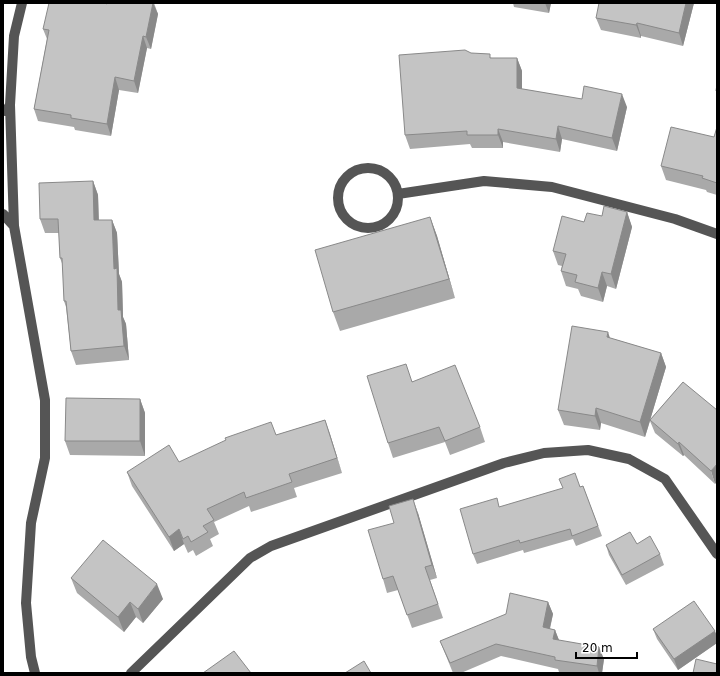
<svg xmlns="http://www.w3.org/2000/svg" width="720" height="676" font-family="'DejaVu Sans',sans-serif">
	<rect width="100%" height="100%" fill="#fff"/>
	<g fill="none" stroke-linecap="round" stroke-linejoin="round">
		<path stroke="#555" stroke-width="10" d="M10 105 14 226
			M6 111 10 105 14 36 22 3
			M338 198a30 30 0 1 1 60 0a30 30 0 1 1-60 0Z
			M398 194 484 181 552 187 675 219 717 234
			M3 214 14 226 45 400V458L31 523 26 603 31 657 35 673
			M131 673 250 558 271 546 504 463 544 453 588 450 629 459 665 479 717 554"/>
	</g>
	<path fill="#a9a9a9" d="M107 3H154L158 14 151 49 147 48 138 93 119 90 111 136 75 130 74 127 38 121 34 109 47 39 43 29Z
		M513 3H551L549 13 514 7Z
		M694 3 683 46 641 36V38L601 30 596 18Z
		M471 53 492 58H517L522 71V89L627 107 617 151 562 139 560 152 503 142V148H472L470 144 410 149 405 135Z
		M717 127V195L707 192 706 190 666 180 661 166 714 137Z
		M93 181 98 195 99 220H112L117 233 119 274 122 282 123 317 126 324 129 360 76 365 71 351 66 307 64 301 63 266 60 258 59 233H45L40 219Z
		M627 212 632 227 616 289 607 286 603 302 581 296 578 289 566 286 561 271 562 266 558 265 553 251 602 216Z
		M430 217 437 236 455 298 340 331 333 312Z
		M610 338 661 353 666 367 650 420 683 382 715 484 684 455 683 456 655 433 650 421 645 437 601 423 600 430 564 425 558 410Z
		M412 381 480 427 485 442 450 455 445 442 393 458 388 443Z
		M140 399 145 413V456L70 455 65 441Z
		M325 420 342 473 294 488 297 497 251 512 249 506 214 522 219 534 210 539 213 546 196 556 193 550 188 553 184 544 174 551 132 486 127 472 179 462 276 435Z
		M583 486 602 536 576 546 573 539 524 553 523 550 477 564 473 554 500 507Z
		M418 513 437 578 430 580 443 618 412 628 398 590 387 593 383 579 394 523Z
		M606 545 660 554 664 565 626 585 609 555Z
		M71 578 163 599 143 623 136 617 124 632 77 593Z
		M548 602 553 614 550 629 555 630 559 640 604 659 602 673H563L559 672 558 669 501 656 461 673H453L440 641Z
		M653 629 717 636V643L678 670 657 639Z"/>
	<path fill="#898989" d="M153 3 158 14 151 49 146 37Z
		M545 3H551L549 13Z
		M686 3H694L683 46 679 33Z
		M637 23 641 36V38L636 25Z
		M143 36 147 48 138 93 134 81Z
		M517 58 522 71V101L517 88Z
		M115 77 119 90 111 136 107 124Z
		M622 94 627 107 617 151 612 138Z
		M558 126 562 139 560 152 556 139Z
		M498 129 503 142V148L498 135Z
		M93 181 98 195 99 234 94 220Z
		M627 212 632 227 616 289 611 274Z
		M430 217 437 236 455 298 449 279Z
		M112 220 117 233 119 274 122 282 123 317 126 324 129 360 124 346 118 310 114 269Z
		M602 272 607 286 603 302 598 288Z
		M608 332 613 347 607 337Z
		M661 353 666 367 645 437 640 422Z
		M140 399 145 413V456L140 441Z
		M596 408 601 423 600 430 595 416Z
		M325 420 330 434 342 473 337 458Z
		M679 442 684 455 683 456 678 444Z
		M717 464V482L715 484 711 471Z
		M413 499 418 513 437 578 432 565Z
		M179 529 184 544 174 551 169 537Z
		M157 584 163 599 143 623 138 609Z
		M130 602 136 617 124 632 118 617Z
		M548 602 553 614 547 640 543 627Z
		M555 630 560 643 553 639Z
		M715 631 717 636V643L678 670 674 659Z
		M599 647 604 659 602 673H599L597 666Z"/>
	<path fill="#c4c4c4" stroke="#898989" d="M49 3H105L107 4V3H153L146 37 143 36 134 81 115 77 107 124 71 118V115L34 109 49 30 43 29Z
		M599 3H686L679 33 637 23 636 25 596 18Z
		M465 50 471 53 490 54V58H517V88L582 99 584 86 622 94 612 138 558 126 556 139 498 129V135H467V131L405 135 399 55Z
		M717 84V91H716Z
		M671 127 714 137 717 127V183L702 178 703 176 661 166Z
		M93 181 94 220H112L114 269 117 268 118 310H121L124 346 71 351 66 301H64L62 258H60L58 219H40L39 183Z
		M604 206 627 212 611 274 602 272 598 288 575 282 577 275 561 271 566 254 553 251 562 216 584 222 587 213 602 216Z
		M430 217 449 279 333 312 315 250Z
		M572 326 608 332 607 337 661 353 640 422 596 408 595 416 558 410Z
		M406 364 412 382 455 365 480 427 445 441 439 427 388 443 367 376Z
		M683 382 717 410V464L711 471 679 442 678 444 650 420Z
		M66 398 140 399V441H65Z
		M325 420 337 458 289 474 292 482 246 498 244 492 207 509 214 520 203 526 208 532 191 542 188 536 183 539 179 529 169 537 127 472 169 445 179 462 226 440 225 438 271 422 276 435Z
		M575 473 580 487 583 486 598 526 572 536 570 529 520 543 519 540 473 554 460 509 497 498 499 507 563 488 559 479Z
		M413 499 432 565 425 567 438 604 407 615 393 576 383 579 368 530 394 523 389 506Z
		M630 532 637 544 650 536 660 554 622 575 606 545Z
		M103 540 157 584 138 609 130 602 118 617 71 578Z
		M510 593 548 602 543 627 555 630 553 639 599 647 597 666 555 660V657L496 644 450 663 440 641 506 614Z
		M694 601 715 631 674 659 653 629Z
		M234 651 251 673H203Z
		M696 659 717 664V673H693Z
		M364 661 371 673H345Z"/>
	<rect width="720" height="676" fill="none" stroke="#000000" stroke-width="8"/>
	<path d="M576 652v6h61v-6" fill="none" stroke="#000000" stroke-width="2"/>
	<text x="582" y="652" font-size="12" fill="#000000" stroke="#ffffff" stroke-width="3" paint-order="stroke">20 m</text>
</svg>
